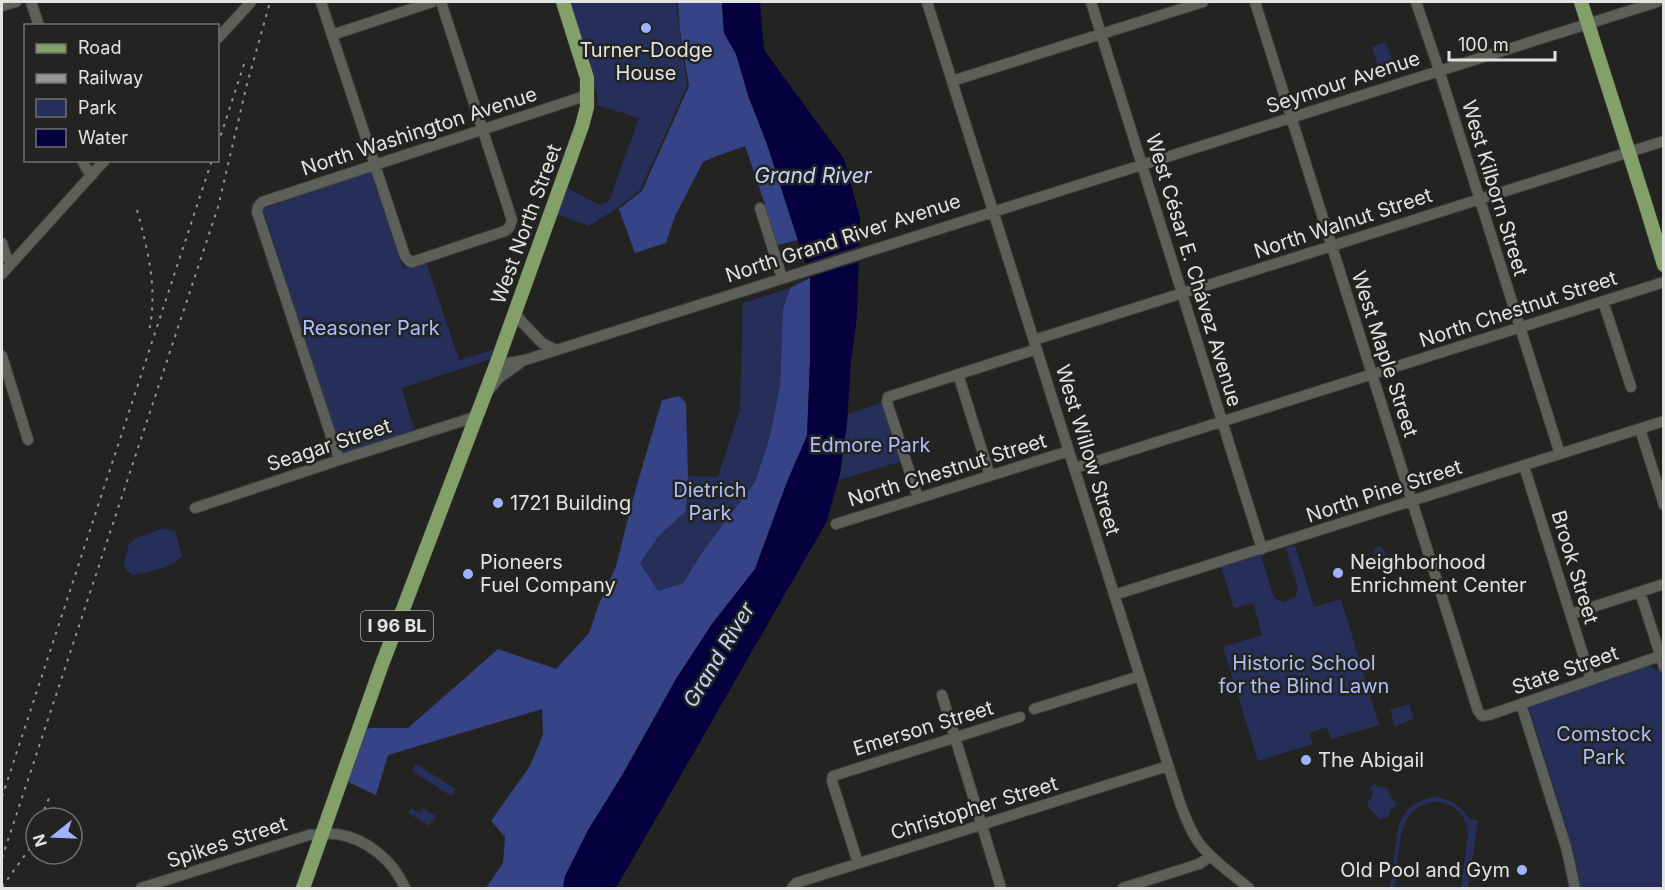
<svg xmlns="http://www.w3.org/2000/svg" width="1665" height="890" font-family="Inter,sans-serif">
	<rect width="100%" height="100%" fill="#232421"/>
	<path fill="#262e5a" d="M569 2H676L687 86 640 190 617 208 589 226 557 214 567 188 600 205 609 201 639 118 597 105 598 97Z
		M1386 42 1395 69 1380 73 1372 47Z
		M371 171 403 268 426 262 459 360 493 350 491 359 402 388 414 430 342 454 263 209Z
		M790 288 783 309 780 386 770 436 755 482 704 550 683 583 658 591 640 563 659 536 686 511 688 476 718 477 740 409 743 303Z
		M884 402 902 461 839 480 848 414Z
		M164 528 175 531 182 557C169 568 150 572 133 575L126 570 124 563 129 544 136 538Z
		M1295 545 1314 607 1341 599 1379 725 1331 739 1327 727 1309 733 1313 744 1258 761 1223 647 1262 635 1253 603 1234 608 1220 564 1260 552 1274 598 1284 602 1295 597 1298 588 1286 548Z
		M1380 546 1385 551 1387 567 1379 570 1373 549Z
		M1649 666 1661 672 1664 683 1663 888H1579L1568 832 1529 707Z
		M1409 704 1414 719 1395 726 1390 710Z
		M416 764 456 789 451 796 412 771Z
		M1375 784 1377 786 1387 788 1392 799 1396 803 1394 808 1390 810V814L1387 817 1379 819 1368 806V801L1371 799 1373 792 1370 788Z
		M1437 797C1453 800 1461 807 1471 820H1478L1468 888H1461L1468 834C1467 825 1464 815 1456 809 1439 795 1413 803 1405 823 1398 838 1397 871 1395 888H1390L1398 828C1404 809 1417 799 1437 797Z
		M411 808 419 813 423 808 436 816 429 826 408 813Z"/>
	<path fill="#374387" d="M678 2H723L722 5 724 33 736 54 749 98 767 144 798 240 774 246 764 211 765 204 745 146 717 156 703 162 675 216 666 243 635 253 619 209 642 191 689 86 680 30Z
		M810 278V361L807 436 787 482 755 569 712 624 676 679 565 876 563 888H486L503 863 505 837 491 821 530 766 543 734 542 709 388 755 376 795 342 779 359 731 371 728H408L498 649 556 669 589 633 599 604 616 566 632 502 662 400 679 396 686 403 688 476 686 511 659 536 640 563 658 591 683 583 704 550 755 482 770 436 780 386 783 309 790 288Z"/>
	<path fill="#07003f" d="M723 2H760L764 50 844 159 860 218 857 316 851 362 847 424 840 474 827 521 616 888H563L565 876 588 830 626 769 676 679 712 624 755 569 787 482 807 436 810 361V278L767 144 749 98 736 54 724 33 722 5Z"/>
	<path fill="#232421" d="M862 245V261L807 278 803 264Z"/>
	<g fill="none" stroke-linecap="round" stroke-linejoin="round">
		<defs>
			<path id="minor" d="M31 2 39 26
				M321 2 405 256 409 261 412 262 505 231 509 228 512 220 441 2
				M927 2 1180 803C1185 816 1190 831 1199 843 1212 860 1232 874 1249 888
				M1091 2 1262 549
				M1255 2 1478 711 1482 716 1489 715 1660 656
				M1416 2 1439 70 1560 454
				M2 6 16 2
				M332 35 432 2
				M218 38 251 2
				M952 81 1203 2
				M82 160 86 168 92 175
				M760 208 782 278
				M2 243 6 256 11 263
				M2 274 105 160
				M1603 301 1631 387
				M515 312 521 321 542 343 556 350
				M1034 340 1664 141
				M2 356 28 440
				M496 365 525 360 1657 2
				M958 374 990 476
				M489 390 499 378 520 363
				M1640 429 1664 505
				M339 460 257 212 258 207 262 202 588 95
				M1524 466 1591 680
				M1075 468 1664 282
				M918 498 887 402 888 397 1037 349
				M195 508 339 460 475 417
				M836 524 1069 451
				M1640 592 1664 667
				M1114 595 1664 421
				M1571 614 1664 584
				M942 695 1001 888
				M1521 704 1566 847 1575 888
				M1034 709 1140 676
				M858 863 832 781 833 776 1020 717
				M141 888 309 835C318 834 328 833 337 834 368 839 393 861 405 888
				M792 888 796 883 1168 766
				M1123 888 1199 864 1211 856"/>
			<path id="major" d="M1581 2 1645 203 1664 265
				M303 888 381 667 496 365 582 126 587 107V78L563 2"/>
		</defs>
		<use href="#minor" stroke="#3f413e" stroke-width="12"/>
		<use href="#major" stroke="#3f413e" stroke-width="15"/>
		<use href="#minor" stroke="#5d5f5b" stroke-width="10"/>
		<use href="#major" stroke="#83a069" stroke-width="14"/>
		<path stroke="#959794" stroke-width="2" stroke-dasharray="3 6" stroke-linecap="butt" d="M218 144 246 58
			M137 210C148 250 158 290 149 331
			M2 797 212 160
			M41 818 51 793
			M2 858 218 207 247 84 270 2
			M2 887 30 848 36 833"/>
	</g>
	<g fill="#a0b3fd" stroke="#232421" stroke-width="2">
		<circle cx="646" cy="28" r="6"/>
		<circle cx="498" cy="503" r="6"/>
		<circle cx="1338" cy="573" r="6"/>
		<circle cx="468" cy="574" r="6"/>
		<circle cx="1306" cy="760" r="6"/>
		<circle cx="1522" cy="870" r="6"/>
	</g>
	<g text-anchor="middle" stroke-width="5" stroke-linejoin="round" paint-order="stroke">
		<rect fill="#232421" stroke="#a9aaa7" stroke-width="1.5" x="361" y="611" width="72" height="30" rx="4.5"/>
		<g font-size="18" font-weight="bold" fill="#e2e4e1">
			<text x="397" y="632">I 96 BL</text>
		</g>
		<g font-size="20" fill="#e2e4e1" stroke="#232421" text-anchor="start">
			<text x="646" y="57" text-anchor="middle">Turner-Dodge<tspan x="646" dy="23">House</tspan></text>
			<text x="510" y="510">1721 Building</text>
			<text x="480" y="569">Pioneers<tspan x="480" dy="23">Fuel Company</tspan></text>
			<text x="1350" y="569">Neighborhood<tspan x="1350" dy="23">Enrichment Center</tspan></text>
			<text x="1318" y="767">The Abigail</text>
			<text x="1510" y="877" text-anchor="end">Old Pool and Gym</text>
		</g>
		<g font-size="20" fill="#e2e4e1" stroke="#232421">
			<text transform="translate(1343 82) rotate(-18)" y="7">Seymour Avenue</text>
			<text transform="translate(419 131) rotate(-18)" y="7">North Washington Avenue</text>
			<text transform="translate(1495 188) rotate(73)" y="7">West Kilborn Street</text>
			<text transform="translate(1343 223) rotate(-18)" y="7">North Walnut Street</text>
			<text transform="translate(526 224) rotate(-70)" y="7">West North Street</text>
			<text transform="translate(843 238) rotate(-18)" y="7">North Grand River Avenue</text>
			<text transform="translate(1194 270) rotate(73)" y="7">West César E. Chávez Avenue</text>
			<text transform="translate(1518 309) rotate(-18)" y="7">North Chestnut Street</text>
			<text transform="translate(1385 354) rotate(72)" y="7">West Maple Street</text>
			<text transform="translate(329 445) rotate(-18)" y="7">Seagar Street</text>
			<text transform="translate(1088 450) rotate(73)" y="7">West Willow Street</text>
			<text transform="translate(947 470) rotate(-17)" y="7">North Chestnut Street</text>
			<text transform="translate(1384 491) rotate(-18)" y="7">North Pine Street</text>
			<text transform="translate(1575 567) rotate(73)" y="7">Brook Street</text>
			<text transform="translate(1565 670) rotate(-19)" y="7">State Street</text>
			<text transform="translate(923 728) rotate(-17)" y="7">Emerson Street</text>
			<text transform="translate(974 808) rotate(-17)" y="7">Christopher Street</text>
			<text transform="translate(227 842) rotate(-18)" y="7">Spikes Street</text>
		</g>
		<g font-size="20" fill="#aebefa" stroke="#232421">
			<text x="371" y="335">Reasoner Park</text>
			<text x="870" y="452">Edmore Park</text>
			<text x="710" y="497">Dietrich<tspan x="710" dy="23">Park</tspan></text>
			<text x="1304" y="670">Historic School<tspan x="1304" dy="23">for the Blind Lawn</tspan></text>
			<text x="1604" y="741">Comstock<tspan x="1604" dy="23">Park</tspan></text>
		</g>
		<g font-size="21" font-style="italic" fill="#c6d2fa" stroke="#232421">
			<text x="813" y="183">Grand River</text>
			<text transform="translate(719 655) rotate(-59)" y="7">Grand River</text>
		</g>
	</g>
	<rect width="1665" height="890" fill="none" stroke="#e2e4e1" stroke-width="6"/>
	<rect x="24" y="24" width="195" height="138" fill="#232421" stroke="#6f716e" stroke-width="1.5"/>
	<rect x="36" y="44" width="30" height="9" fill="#83a069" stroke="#6f716e" stroke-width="1.5"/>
	<text x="78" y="54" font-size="18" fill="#e2e4e1">Road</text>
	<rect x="36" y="74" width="30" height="9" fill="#959794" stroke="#6f716e" stroke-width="1.5"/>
	<text x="78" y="84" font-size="18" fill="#e2e4e1">Railway</text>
	<rect x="36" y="99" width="30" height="18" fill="#262e5a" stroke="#6f716e" stroke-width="1.5"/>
	<text x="78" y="114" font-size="18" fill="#e2e4e1">Park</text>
	<rect x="36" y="129" width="30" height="18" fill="#07003f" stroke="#6f716e" stroke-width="1.5"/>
	<text x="78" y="144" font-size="18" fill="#e2e4e1">Water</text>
	<g transform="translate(54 836) rotate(252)"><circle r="28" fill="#232421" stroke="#6f716e" stroke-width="1.5"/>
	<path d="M0-4.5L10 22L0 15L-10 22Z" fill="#a0b3fd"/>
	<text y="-9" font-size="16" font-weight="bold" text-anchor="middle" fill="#e2e4e1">N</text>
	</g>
	<path d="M1449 51v9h106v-9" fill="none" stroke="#e2e4e1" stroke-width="3"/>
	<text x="1458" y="51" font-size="18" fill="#e2e4e1" stroke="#232421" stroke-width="4.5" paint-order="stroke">100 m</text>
</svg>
